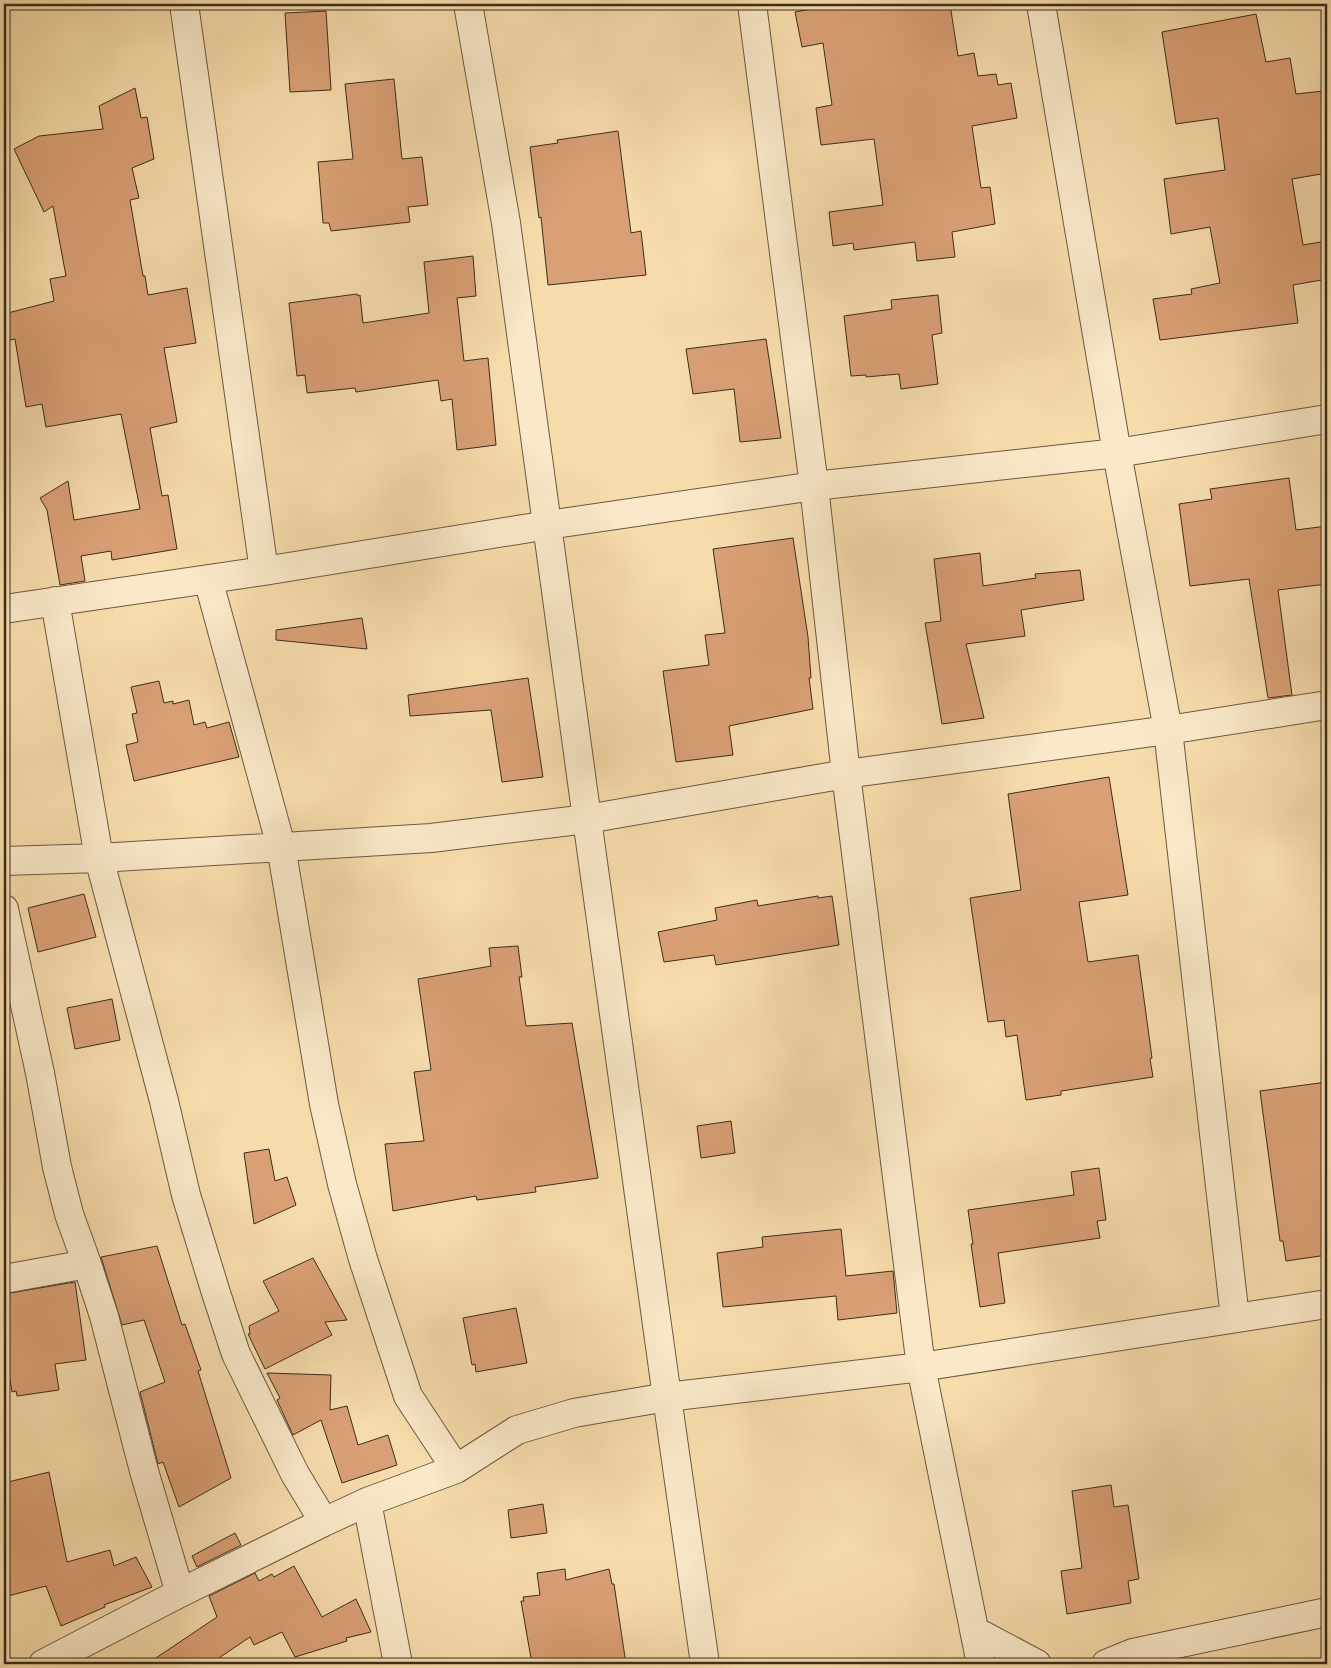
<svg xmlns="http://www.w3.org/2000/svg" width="1331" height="1668" font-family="'IM FELL French Canon',serif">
	<rect width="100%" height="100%" fill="#f7dcab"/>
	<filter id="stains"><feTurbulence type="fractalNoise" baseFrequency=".004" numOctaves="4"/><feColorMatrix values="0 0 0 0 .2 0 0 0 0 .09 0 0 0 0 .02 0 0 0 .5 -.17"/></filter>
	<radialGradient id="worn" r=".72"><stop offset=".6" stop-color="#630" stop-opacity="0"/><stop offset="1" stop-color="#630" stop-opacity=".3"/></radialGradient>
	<path fill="#daa075" stroke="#3b2d1d" d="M816 4H950L958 56 974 53 978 76 996 74 998 85 1011 83 1017 118 972 126 981 188 990 187 995 224 952 232 955 257 917 261 915 242 854 250 853 243 833 246 829 212 883 205 874 139 821 145 816 108 832 105 823 43 802 47 795 12 817 8Z
		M326 11 331 90 290 92 285 13Z
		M1256 14 1266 62 1290 58 1296 94 1324 91 1327 109V173L1292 179 1303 245 1327 241V279L1293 285 1298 323 1160 340 1153 299 1192 294 1191 289 1220 283 1210 227 1171 234 1164 179 1225 170 1218 118 1176 124 1162 32Z
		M394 79 402 159 422 157 428 205 408 207 410 222 331 231 329 223H323L318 162 353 159 345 84Z
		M135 88 141 118 147 117 154 159 132 168 139 198 130 200 143 276H145L148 295 187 288 196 343 164 348 177 422 150 428 162 496 168 495 177 549 112 560 111 551 81 556 85 581 60 585 47 510 40 498 68 481 74 520 140 509 121 414 46 427 42 404 26 407 15 339 4 341V314L54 301 50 279 66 276 53 206 44 212 14 149 39 136 103 129 99 106Z
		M618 131 631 233 641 231 646 275 548 285 541 217 539 218 530 147 558 143 557 140Z
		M473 256 476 296 457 298 464 361 488 358 496 445 457 450 452 399 441 401 438 380 356 392 355 388 307 393 305 375 297 376 289 303 357 294 358 296 360 295 363 323 429 313 424 262Z
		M938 295 942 333 932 335 938 384 901 389 899 374 866 377V375L851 376 844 316 892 309 891 300Z
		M766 339 781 438 740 442 734 389 693 394 686 349Z
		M1289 478 1296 530 1327 526V584L1278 590 1292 695 1268 698 1249 579 1190 586 1179 504 1212 499 1210 489Z
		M793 538 808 637 811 678H809L813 709 729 726 733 755 676 762 663 671 709 665 705 635 725 633 713 549Z
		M980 553 983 586 1036 578 1035 574 1080 570 1084 600 1021 610 1025 636 966 644 984 718 942 724 925 623 941 621 934 559Z
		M362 618 367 649 276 640V630Z
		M528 678 543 777 502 782 491 710 410 716 408 695Z
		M159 681 164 703 173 701V704L189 700 194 725 205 722 207 728 229 722 239 757 134 781 126 745 138 742 132 714 137 713 131 687Z
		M1109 777 1128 895 1079 902 1088 962 1138 955 1152 1058 1150 1059 1153 1077 1061 1091V1095L1026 1100 1017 1035 1006 1037 1004 1020 988 1022 970 898 1021 890 1008 794Z
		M84 894 96 937 38 952 28 908Z
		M818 896V898L832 896 839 945 716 965 714 955 664 962 658 932 717 920 715 908 757 900 758 906Z
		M518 946 522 977H519L526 1026 572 1023 598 1178 535 1187 536 1192 477 1200 476 1196 393 1211 385 1144 424 1141 414 1072 431 1070 418 979 491 966 489 948Z
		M112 999 120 1040 75 1049 67 1008Z
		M1327 1082V1255L1286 1261 1283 1241H1280L1260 1091Z
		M731 1121 735 1153 701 1158 697 1126Z
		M269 1149 275 1181 287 1177 296 1205 254 1224 244 1153Z
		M1099 1168 1106 1220 1097 1221 1100 1238 998 1253 1005 1303 980 1307 971 1244H973L968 1210 1074 1195 1071 1172Z
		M841 1229 846 1276 893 1271 897 1313 838 1320 836 1296 723 1307 717 1253 763 1247 762 1237Z
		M157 1246 182 1325 185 1324 201 1370 198 1371 231 1478 179 1507 163 1462 158 1464 140 1392 165 1382 144 1320 122 1325 101 1257Z
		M313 1258 347 1320 325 1322 332 1335 265 1369 248 1334H250L249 1326 279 1311 263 1281Z
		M75 1282 86 1360 55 1364 59 1390 17 1396 16 1391 12 1392 8 1369 4 1370V1294Z
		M516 1308 527 1363 476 1372 475 1364 472 1365 463 1318Z
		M267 1373 331 1375 330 1410 347 1406 358 1445 388 1435 397 1465 342 1483 321 1420 293 1435 277 1400 280 1398Z
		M49 1472 67 1562 110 1550 114 1566 136 1557 152 1587 104 1605 105 1607 61 1626 46 1586 4 1597V1483Z
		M1111 1485 1114 1507 1128 1505 1139 1579 1128 1581 1131 1603 1067 1614 1061 1571 1082 1568 1072 1491Z
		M543 1504 547 1533 511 1538 508 1510Z
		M235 1533 241 1545 197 1567 192 1556Z
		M294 1566 322 1617 356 1599 371 1632 346 1638 347 1641 295 1657 282 1632 254 1645 250 1637 210 1664H147L217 1617 209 1596 255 1573 259 1581 272 1574 274 1577Z
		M565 1569 566 1580 609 1569 612 1584H614L626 1664H532L521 1601H524L523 1597 540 1595 537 1573Z"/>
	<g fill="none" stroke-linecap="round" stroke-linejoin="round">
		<defs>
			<path id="minor" d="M184 4 264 571
				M752 4 814 486 846 774 921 1367 981 1664
				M1041 4 1117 453 1168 730 1235 1318
				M208 579 281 846 324 1104 342 1184 363 1259 408 1396 456 1469
				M55 601 99 858 164 1101 186 1195 216 1293 236 1354 295 1474 324 1522
				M4 609 264 571 548 525 814 486 1117 453 1327 419
				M4 861 99 858 431 838 587 819 846 774 1168 730 1327 705
				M4 909 40 1073 57 1167 69 1214 87 1264
				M4 1279 87 1264 104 1316 144 1471 180 1593
				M367 1502 398 1664
				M975 1631 1037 1664
				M43 1664 180 1593 324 1522 367 1502 456 1469 517 1430 574 1413 667 1397 587 819 506 223 468 4
				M705 1664 667 1397 921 1367 1327 1304
				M1106 1664 1133 1653 1327 1612"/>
		</defs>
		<use href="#minor" stroke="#6a5940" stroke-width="30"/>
		<use href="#minor" stroke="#fae8c8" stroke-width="28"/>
	</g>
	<rect width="1331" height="1668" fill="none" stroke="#f7dcab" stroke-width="20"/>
	<rect x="5" y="5" width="1321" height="1658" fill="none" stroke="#3b2d1d" stroke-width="2.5"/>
	<rect x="10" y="10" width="1311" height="1648" fill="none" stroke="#3b2d1d"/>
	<rect width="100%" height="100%" filter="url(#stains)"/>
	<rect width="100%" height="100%" fill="url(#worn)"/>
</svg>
